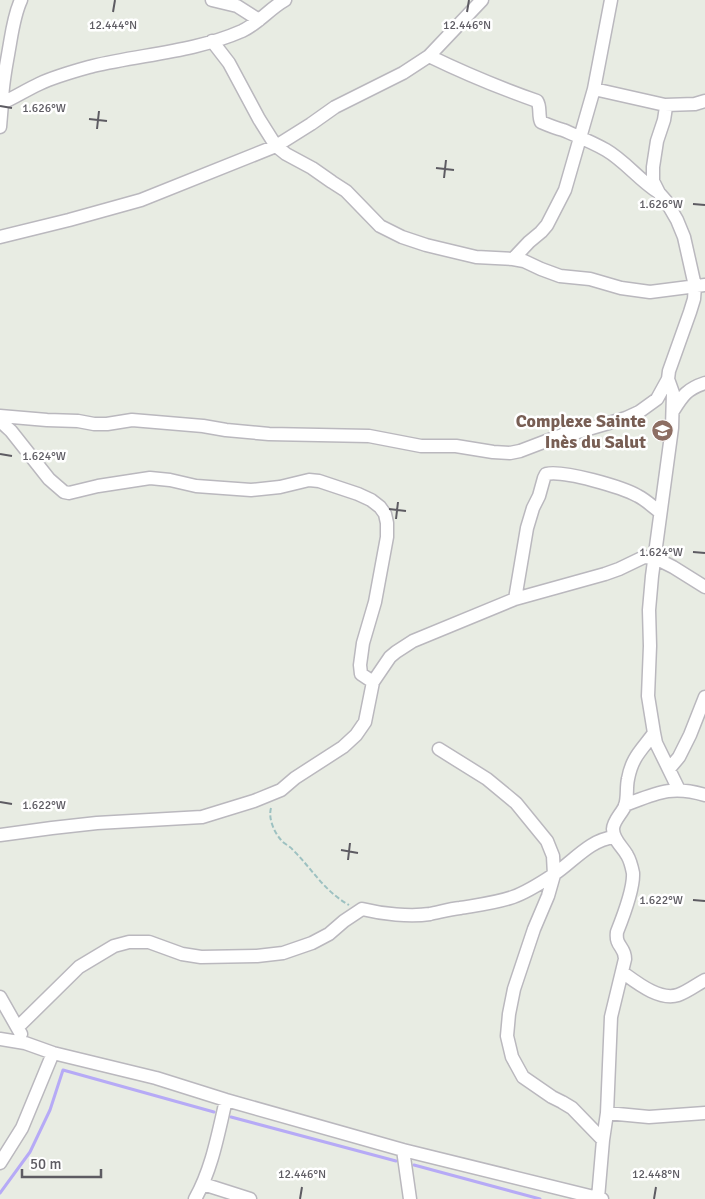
<svg xmlns="http://www.w3.org/2000/svg" width="705" height="1199" font-family="Signika,sans-serif">
	<rect width="100%" height="100%" fill="#e8ece3"/>
	<g fill="none" stroke-linecap="round" stroke-linejoin="round">
		<path stroke="#b6aaf6" stroke-width="3" d="M231 1117 396 1161
			M414 1165 540 1199
			M0 1193 30 1152 50 1110 63 1070 214 1112"/>
		<defs>
			<path id="minor" d="M212 0 237 6 259 20
				M212 41 229 63 259 119 276 146 286 154 312 168 332 182 346 191 380 226 402 237 426 245 476 257 513 259 524 261 541 269 560 276 590 279 621 288 650 292 705 285
				M429 56C464 73 500 88 537 101 541 107 538 115 541 122 548 125 555 128 563 130 577 136 592 142 606 150 625 161 639 180 658 192
				M0 103H2C2 85 6 67 9 49 12 32 14 15 21 0
				M665 105 695 104 705 101
				M0 127 2 103C14 98 26 90 39 84 56 76 75 71 93 66 143 54 194 52 242 31 259 23 269 9 285 0
				M0 237 69 220 141 200 276 146 311 124 335 107 403 73 429 56 482 0
				M513 259 529 242 541 232 547 225 565 190 594 89
				M673 411C683 395 687 389 705 383
				M0 416 47 420 78 421 94 424H107L132 420 203 426 226 430 269 434 369 436 421 446H456L493 452 510 453 520 451 562 435 578 432 626 418 639 412 657 399 668 379
				M0 421 11 431 49 479 64 492 69 493 98 486 150 478 170 480 196 486 251 490 280 487 309 480 319 481 358 494 371 500 380 507 385 514 387 523V537L375 602 363 643 360 665 361 674 373 682 365 722 356 735 343 747 295 778 281 790 254 801 202 817 97 823 52 828 0 835
				M515 599 527 528 533 508 539 496 544 478 546 474C564 470 622 487 638 496 646 500 653 507 660 512
				M373 682 390 657 396 652 413 641 515 599 605 574 619 569 644 557 655 558 673 567 705 587
				M654 733 656 743 679 790
				M439 749 487 779 516 803 547 841 553 856 554 875 548 896 534 929 514 989 509 1014 507 1036 512 1057 523 1077 552 1097 562 1102 572 1108 603 1140
				M669 769 679 757 690 735 705 697
				M625 805C657 793 671 785 705 795
				M622 972C636 982 659 1001 678 995 687 992 696 985 705 980
				M0 997 21 1034
				M18 1027 79 967 114 946 129 942H149L182 954 201 957 257 956 283 953 312 943 329 934 344 921 362 909C382 914 410 917 430 914 440 912 450 909 460 908 478 905 496 903 513 897 527 892 541 883 553 875 573 862 589 840 614 837
				M0 1039 25 1043 53 1053 156 1078 226 1100 403 1150 602 1199
				M607 1113 649 1117 705 1113
				M403 1150 410 1199
				M0 1163 22 1128 53 1053
				M203 1184 250 1199
				M598 1198 603 1140 607 1113 611 1017 625 959C625 946 615 947 617 932 623 917 634 889 633 873 632 868 630 860 627 855 622 846 613 840 613 829 613 821 622 813 625 806 628 797 626 788 628 779 632 757 641 751 654 733L648 696 650 646 649 610 652 576 672 428 673 393 668 379 669 371 690 312 694 299 695 286 684 237 677 220 666 201 659 193 653 181V167L657 141 664 120 666 107 665 105 594 89 611 0
				M195 1199C212 1169 218 1134 226 1100"/>
		</defs>
		<use href="#minor" stroke="#bab8be" stroke-width="15"/>
		<path stroke="#9dc1c1" stroke-width="2" stroke-dasharray="5 2.5" stroke-linecap="butt" d="M271 808C268 818 274 832 281 840 284 844 290 846 293 850 313 870 324 891 349 905"/>
		<use href="#minor" stroke="#fff" stroke-width="12"/>
	</g>
	<path fill="none" stroke="#5d5b62" stroke-width="2" d="M113 12 115 0M467 12 469 0M0 106 12 108M89 119 107 121M97 129 99 111M436 168 454 170M444 178 446 160M693 204 705 205M0 454 12 456M389 509 406 511M396 519 398 502M693 552 705 553M0 802 12 804M341 850 358 853M348 860 350 843M693 900 705 901M300 1199 302 1187M654 1199 656 1187"/>
	<defs>
		<symbol id="school-disc" viewBox="-11 -11 22 22"><circle r="9.5" fill="#8d6e63" stroke="#fff"/><path d="M0-5L7-2L0 1L-7-2ZM-4 1L0 2.5L4 1V4Q0 6-4 4Z" fill="#fff"/></symbol>
	</defs>
	<g fill-rule="evenodd">
		<use href="#school-disc" x="650" y="418" width="25" height="25"/>
	</g>
	<g text-anchor="middle" stroke-width="5" stroke-linejoin="round" paint-order="stroke">
		<g font-size="18" font-weight="bold" fill="#785e54" stroke="#fff" text-anchor="end">
			<text x="646" y="427">Complexe Sainte<tspan x="646" dy="21">Inès du Salut</tspan></text>
		</g>
	</g>
	<g font-size="12" text-anchor="middle" fill="#5d5b62" stroke="#fff" stroke-width="5" stroke-linejoin="round" paint-order="stroke">
		<text x="113" y="29">12.444°N</text>
		<text x="467" y="29">12.446°N</text>
		<text x="44" y="112">1.626°W</text>
		<text x="661" y="208">1.626°W</text>
		<text x="44" y="460">1.624°W</text>
		<text x="661" y="556">1.624°W</text>
		<text x="44" y="809">1.622°W</text>
		<text x="661" y="904">1.622°W</text>
		<text x="302" y="1178">12.446°N</text>
		<text x="656" y="1178">12.448°N</text>
	</g>
	<path d="M22 1169v8h79v-8" fill="none" stroke="#5d5b62" stroke-width="2.5"/>
	<text x="30" y="1169" font-size="15" fill="#5d5b62" stroke="#ffffff" stroke-width="4" paint-order="stroke">50 m</text>
</svg>
